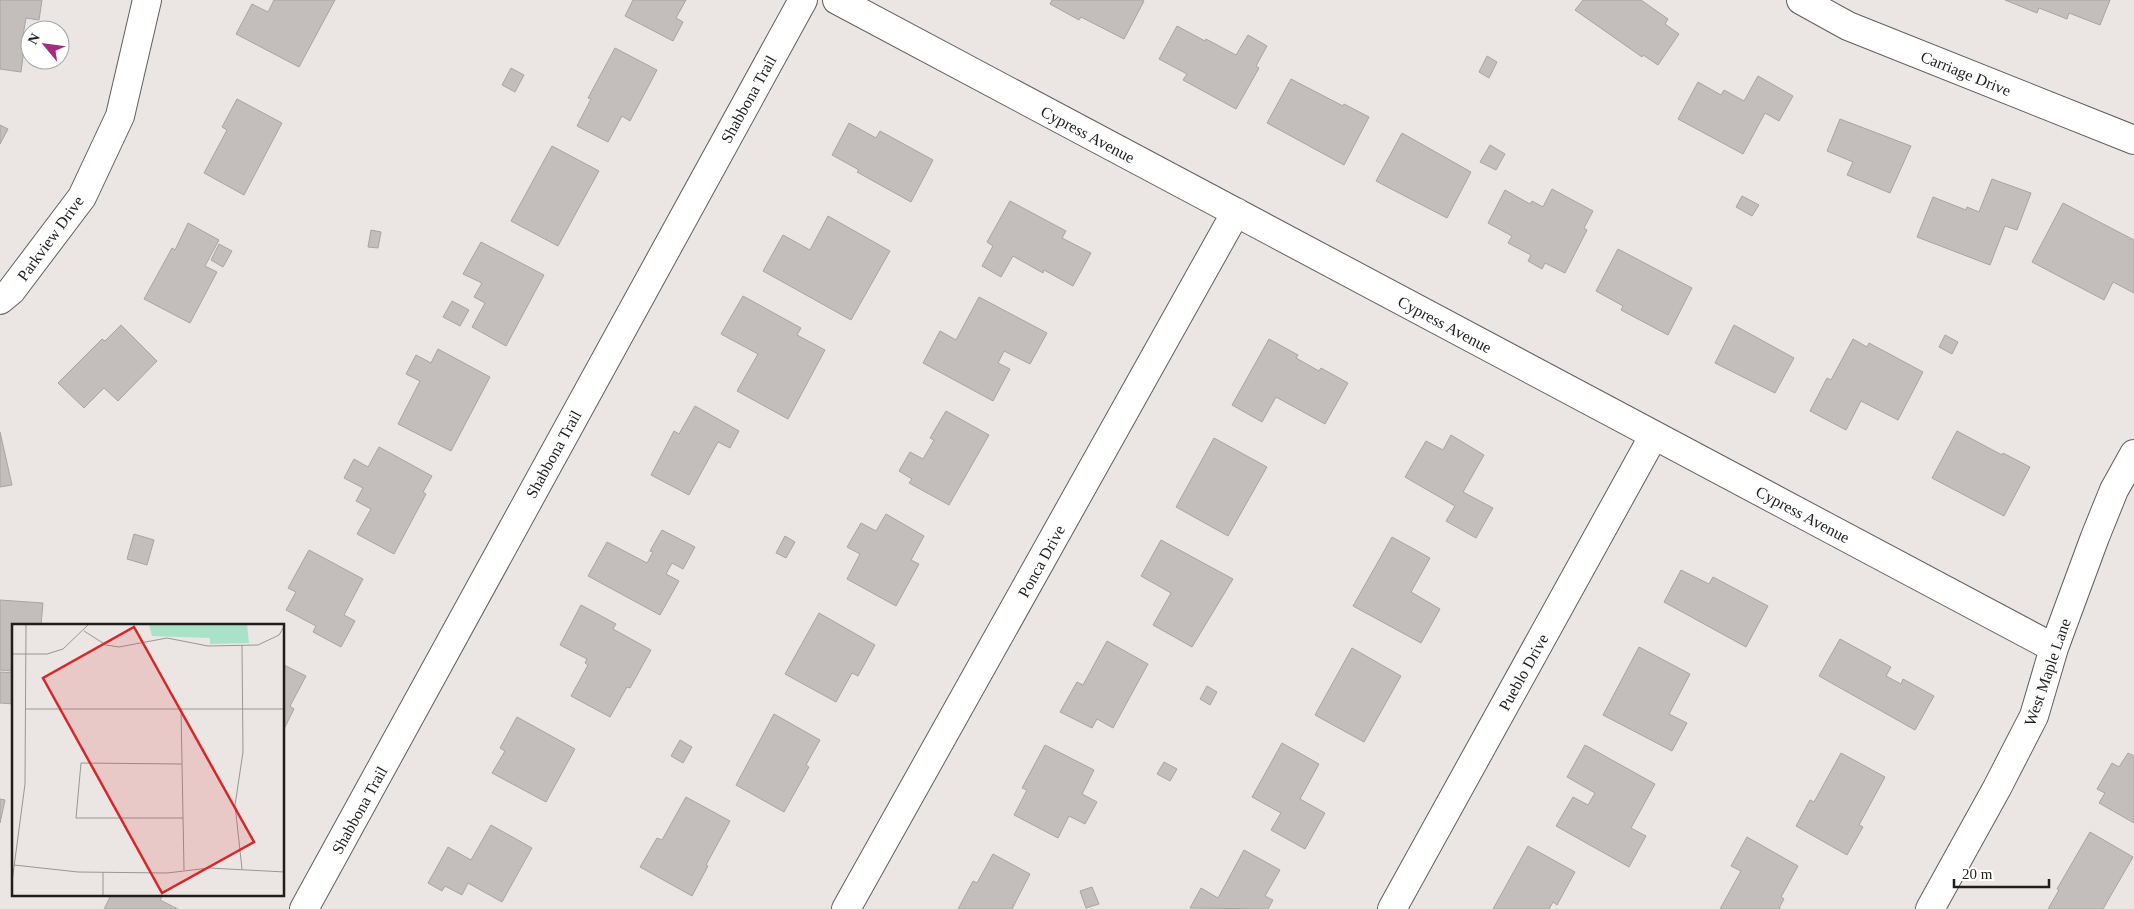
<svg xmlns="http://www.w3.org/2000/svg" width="2134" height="909" font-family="'Times New Roman',serif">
	<rect width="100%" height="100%" fill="#ebe6e4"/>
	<path fill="#c3bebc" stroke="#a8a4a2" d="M0 0H42L39 20 26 18 21 48 24 49 21 72 0 69Z
		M274 0H335L299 67 236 34 252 4 268 12Z
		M633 0H686L676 18 683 22 673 41 625 16Z
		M1052 0H1142L1144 1 1124 39 1081 17 1079 20 1050 4Z
		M1583 0H1641L1668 19 1665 24 1679 34 1658 65 1643 55 1642 57 1575 10Z
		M2005 0H2110L2100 25 2069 13 2067 19 2039 8 2037 13Z
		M1177 26 1205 41 1206 39 1236 55 1248 35 1267 46 1256 66 1259 68 1236 109 1183 80 1187 74 1159 59Z
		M615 48 657 70 630 121 622 116 608 142 577 126 591 99 588 98Z
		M1487 56 1497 62 1489 78 1479 72Z
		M511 68 524 75 515 92 502 85Z
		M1758 76 1793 96 1779 121 1765 113 1743 154 1678 119 1698 82 1721 95 1724 90 1744 101Z
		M1291 79 1343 106 1344 104 1369 117 1344 165 1267 123Z
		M237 99 282 123 244 195 204 173 227 130 222 127Z
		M1840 119 1911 146 1890 193 1847 175 1853 162 1827 151Z
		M849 123 876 138 880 131 933 160 911 202 857 172 859 170 832 155Z
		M0 125 8 129 0 144Z
		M1402 133 1471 172 1447 218 1376 181Z
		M1490 145 1505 154 1496 170 1480 162Z
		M552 146 599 171 558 246 511 221Z
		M1992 179 2031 193 2017 230 2005 226 1990 265 1917 237 1933 197 1966 210 1967 207 1979 212Z
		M1552 189 1593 211 1584 228 1587 230 1565 273 1545 263 1542 269 1528 261 1531 255 1508 243 1512 236 1488 223 1505 190 1530 204 1532 201 1543 207Z
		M1742 196 1759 205 1752 216 1736 207Z
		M1010 201 1066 231 1062 238 1091 253 1073 286 1044 270 1043 273 1013 256 1001 277 982 266 993 246 987 242Z
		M2063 203 2134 240V293L2113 282 2104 300 2032 262Z
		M828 216 890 251 851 320 763 271 783 235 810 250Z
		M188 223 219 240 205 266 217 272 190 323 144 299 172 248 175 250Z
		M371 230 381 232 378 248 368 247Z
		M481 242 544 275 506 346 472 327 485 303 474 297 482 283 463 274Z
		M219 244 232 251 223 267 211 260Z
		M1618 249 1692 288 1668 335 1621 310 1623 306 1596 291Z
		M743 296 801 328 797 335 825 350 788 419 737 391 758 354 721 334Z
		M979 297 1047 333 1030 364 1004 351 998 363 1010 369 993 401 923 363 940 331 956 340Z
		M452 301 469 310 460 326 443 317Z
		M121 325 157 361 118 401 104 388 84 408 58 383 102 339 105 341Z
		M1734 325 1794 358 1775 393 1715 363Z
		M1945 335 1958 342 1952 354 1939 347Z
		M1269 339 1298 355 1296 358 1319 371 1321 368 1348 383 1325 424 1276 397 1262 422 1232 405Z
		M1853 339 1867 347 1869 343 1923 372 1898 420 1861 401 1846 430 1810 411 1827 378 1831 380Z
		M438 349 490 377 451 451 398 424 420 381 406 374 416 355 431 363Z
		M695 406 739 431 730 448 718 442 689 495 651 475 674 431 679 434Z
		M946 411 989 435 949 505 909 483 912 479 899 471 910 452 923 459 934 440 930 438Z
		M1957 431 2002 455 2003 453 2030 467 2004 516 1932 478Z
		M0 432 12 485 0 487Z
		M1451 435 1484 455 1463 492 1493 508 1476 538 1446 521 1455 506 1405 477 1426 441 1443 450Z
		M1214 438 1267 467 1228 536 1176 507Z
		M379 447 432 476 423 492 426 494 394 554 357 534 371 509 356 501 363 488 344 478 354 459 368 467Z
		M886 514 924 536 911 560 919 564 896 606 847 579 860 554 847 547 861 523 876 531Z
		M662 530 695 547 683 569 672 563 666 574 679 581 660 615 588 576 607 542 647 563 653 552 650 551Z
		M134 534 154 540 147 565 127 559Z
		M785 536 795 542 786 558 776 553Z
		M1392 537 1430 558 1411 592 1440 609 1421 643 1353 606Z
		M1161 540 1233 579 1192 647 1153 625 1171 593 1141 576Z
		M309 550 363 579 344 615 355 621 341 647 313 632 316 626 286 610 296 592 288 588Z
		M1681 570 1709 584 1713 577 1768 606 1746 647 1664 602Z
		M0 600 43 603 41 625H14L11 671 0 670Z
		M581 605 616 624 613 629 651 650 630 688 627 687 610 717 571 696 588 665 585 663 587 659 560 645Z
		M819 613 875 645 858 676 852 673 836 702 785 674Z
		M1840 639 1891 667 1886 676 1901 684 1903 679 1934 696 1915 730 1819 676Z
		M1107 641 1148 664 1113 728 1097 719 1092 728 1060 712 1077 682 1083 685Z
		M1639 647 1690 674 1669 714 1687 723 1672 751 1603 715Z
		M1352 648 1401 676 1364 742 1315 715Z
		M284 665 306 676 290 706 294 709 284 729Z
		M0 672 14 673V704L0 703Z
		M1207 686 1217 692 1210 705 1200 699Z
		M774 714 820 740 806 765 809 767 784 812 736 785Z
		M517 717 575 749 546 802 492 773 505 751 500 748Z
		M680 740 692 747 683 763 671 756Z
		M1282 743 1319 764 1300 799 1325 813 1305 849 1271 830 1281 813 1252 797Z
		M1045 745 1094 770 1082 794 1097 802 1085 824 1069 816 1058 838 1014 815 1027 790 1022 788Z
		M1585 745 1655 784 1631 828 1646 836 1629 867 1556 826 1573 797 1588 805 1595 793 1567 777Z
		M1841 753 1885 777 1859 825 1863 827 1847 855 1796 826 1810 800 1814 802Z
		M2128 753 2134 756V823L2099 803 2105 793 2097 789 2112 763 2119 767Z
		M1164 762 1177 769 1170 781 1157 774Z
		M686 797 730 821 706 865 708 866 692 896 640 867 657 838 662 840Z
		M0 799 5 800 0 823Z
		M491 825 532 848 502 902 468 883 462 895 445 886 442 891 428 883 448 847 471 860Z
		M2090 832 2133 857 2103 909H2048L2059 890 2057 889Z
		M1747 837 1798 866 1781 897 1784 899 1779 908 1781 909H1720L1741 871 1731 866Z
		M1528 846 1575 872 1557 905 1553 902 1549 909H1493Z
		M1244 850 1280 870 1265 896 1273 900 1268 909 1190 908 1201 888 1218 898Z
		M993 854 1030 874 1012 909H958L973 881 977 883Z
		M1092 887 1099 904 1086 908 1080 891Z
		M111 895H163L160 900 178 909H104Z"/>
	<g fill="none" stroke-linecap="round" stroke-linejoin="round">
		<defs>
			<path id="minor" d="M837 0 2054 648
				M1801 0 1848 26 2134 140
				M0 300 11 291 82 197 120 116 147 0
				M304 909 803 0
				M846 909 1236 212
				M1392 909 1654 435
				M1930 909 1997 788 2034 716 2054 648 2095 537 2114 490 2134 454"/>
		</defs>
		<use href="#minor" stroke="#635e5d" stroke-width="30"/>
		<use href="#minor" stroke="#fff" stroke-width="28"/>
	</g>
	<g text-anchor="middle" stroke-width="5" stroke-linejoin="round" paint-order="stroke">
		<g font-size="16" fill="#201e1d" stroke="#fff">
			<text transform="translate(1966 73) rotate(22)" y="6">Carriage Drive</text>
			<text transform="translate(748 99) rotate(-61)" y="6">Shabbona Trail</text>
			<text transform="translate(1088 134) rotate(28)" y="6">Cypress Avenue</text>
			<text transform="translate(50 238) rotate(-54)" y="6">Parkview Drive</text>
			<text transform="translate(1445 324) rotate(28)" y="6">Cypress Avenue</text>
			<text transform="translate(553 454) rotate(-61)" y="6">Shabbona Trail</text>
			<text transform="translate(1803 514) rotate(28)" y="6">Cypress Avenue</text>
			<text transform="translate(1041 561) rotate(-61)" y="6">Ponca Drive</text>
			<text transform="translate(1523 672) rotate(-61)" y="6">Pueblo Drive</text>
			<text transform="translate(2047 672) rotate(-71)" y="6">West Maple Lane</text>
			<text transform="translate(359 810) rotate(-61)" y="6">Shabbona Trail</text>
		</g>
	</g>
	<g transform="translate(12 624)">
		<rect width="272" height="272" fill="#ebe6e4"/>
		<path d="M137 0H235L237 19 198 20V14L140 12Z" fill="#aae2c8"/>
		<path fill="none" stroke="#9a9694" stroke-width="1" d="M72 7 94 21 107 23 155 14 196 22 246 21 267 11 273 1M230 21 231 128 223 181 230 245M0 30H35L51 25 77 0M169 84 172 246M14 85H273M170 140 69 139 64 194H171M2 241 66 248 155 249 197 244 273 248M0 258 13 160 14 0M91 272V248"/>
		<path fill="#d62828" fill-opacity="0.15" stroke="#d62828" stroke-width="2.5" d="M122 3 242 218 150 269 31 54Z"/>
		<rect width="272" height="272" fill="none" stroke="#201e1d" stroke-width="2.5"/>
	</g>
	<g transform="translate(45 45) rotate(299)"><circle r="24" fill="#ffffff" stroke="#a6a5a5"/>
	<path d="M0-4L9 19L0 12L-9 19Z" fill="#a32b82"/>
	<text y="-8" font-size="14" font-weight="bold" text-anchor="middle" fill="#201e1d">N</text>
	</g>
	<path d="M1954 879v8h95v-8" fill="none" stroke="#201e1d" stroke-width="2.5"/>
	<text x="1962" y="879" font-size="15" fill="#201e1d" stroke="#ffffff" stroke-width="4" paint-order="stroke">20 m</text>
</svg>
